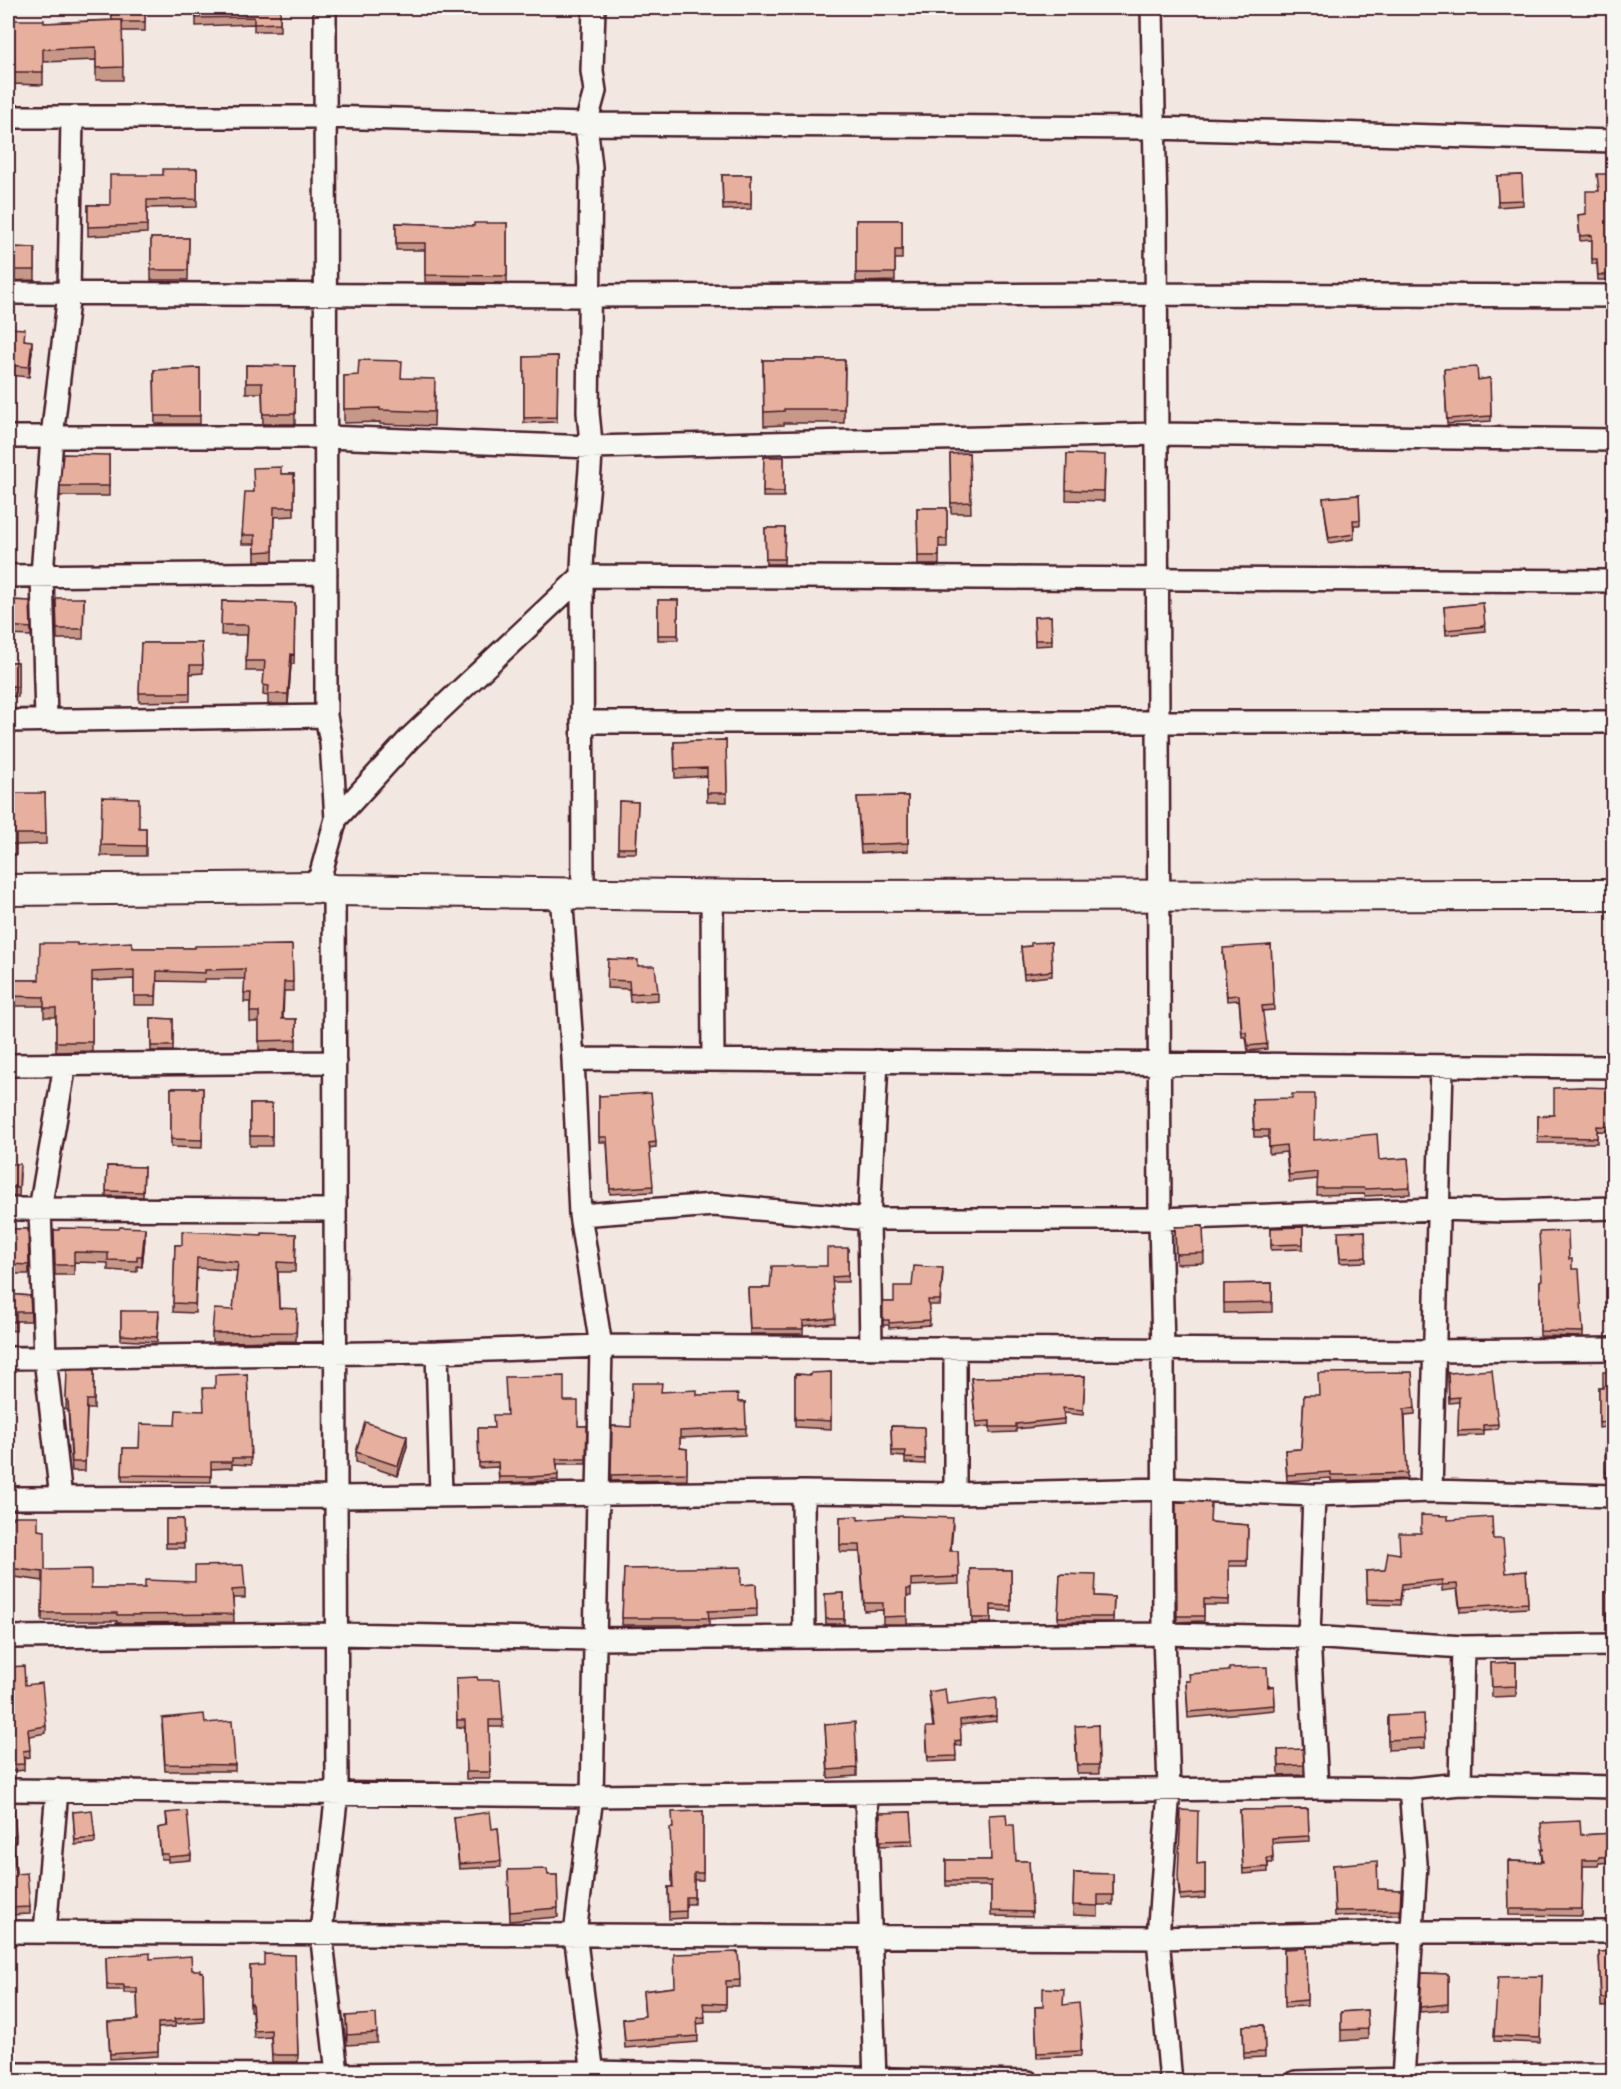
<svg xmlns="http://www.w3.org/2000/svg" width="1621" height="2089" font-family="Delius,sans-serif">
	<rect width="100%" height="100%" fill="#f3e8e1"/>
	<filter id="ink" filterUnits="userSpaceOnUse"><feTurbulence type="fractalNoise" baseFrequency=".0167" numOctaves="2"/><feDisplacementMap in="SourceGraphic" scale="12" xChannelSelector="R" yChannelSelector="G"/><feConvolveMatrix kernelMatrix="1 2 1 2 8 2 1 2 1" color-interpolation-filters="sRGB"/></filter>
	<g filter="url(#ink)">
		<g fill="none" stroke-linecap="round" stroke-linejoin="round">
			<defs>
				<path id="street" d="M1152 8 1156 214 1160 1219 1163 1350 1164 1634 1169 1790 1158 1938 1171 2082
					M8 117H325L586 124 1154 128 1614 141
					M8 293 588 296 1156 294 1614 296
					M8 437H326L591 447 1156 434 1614 440
					M8 576 326 573
					M46 719 42 575 52 437 69 293 72 117
					M8 721 326 716
					M582 722H1614
					M336 819 410 738 582 576C582 533 590 492 591 449 591 437 589 424 588 412L591 167 586 124 595 91 592 71 594 8
					M317 887 336 819 331 742 326 716 325 8
					M334 890 337 1792 321 1932 338 2082
					M561 893 573 1059 580 1215 601 1346 592 1796 575 1934 594 2082
					M583 894 582 576 1614 581
					M712 895 713 1060
					M573 1059 1614 1067
					M8 1065 335 1062
					M8 1209 335 1210
					M580 1215 714 1205 869 1219H1160L1439 1209 1504 1211 1614 1208
					M871 1348 869 1219 877 1061
					M437 1352 441 1495
					M8 1358 437 1352 601 1346 1434 1351 1614 1349
					M1431 1491 1442 1066
					M803 1492 804 1637
					M955 1494V1349
					M1314 1495 1309 1637 1317 1788
					M8 1498 336 1497 803 1492 955 1494 1164 1489 1314 1495 1431 1491 1614 1496
					M61 1498 45 1358 40 1209 65 1065
					M8 1637 336 1634 594 1639 1164 1634 1309 1637 1463 1647 1614 1645
					M1460 1784 1463 1647
					M8 1790 592 1796 1317 1788 1410 1789 1460 1784 1614 1787
					M866 1794 875 2082
					M8 1932 1158 1938 1412 1932H1614
					M45 1932 57 1790
					M8 2074 338 2075 594 2072 1028 2082
					M1403 2079 1416 1863 1410 1789
					M1296 2082 1403 2079 1446 2075 1614 2074"/>
				<path id="secondary" d="M8 890 317 887 334 890 753 896 1614 895"/>
			</defs>
			<use href="#street" stroke="#4a1f2b" stroke-width="26"/>
			<use href="#secondary" stroke="#4a1f2b" stroke-width="34"/>
			<use href="#street" stroke="#f6f6f2" stroke-width="21"/>
			<use href="#secondary" stroke="#f6f6f2" stroke-width="30"/>
		</g>
		<path fill="#c79788" stroke="#4a1f2b" stroke-width="1.5" d="M145 8V31H122L123 80H96V60L43 62V85L9 84 8 78V20L44 23 112 20Z
			M196 8H280V31H254V24L196 26Z
			M664 8H684V9H664Z
			M197 169V207L147 208V233L88 236V205H110L163 175Z
			M1614 174V280H1598L1597 264H1592V240L1580 241 1578 215 1586 214 1598 191Z
			M722 175H751V209L723 210Z
			M1522 175 1523 205 1498 207 1497 176Z
			M856 220H902V259H895V281L856 282Z
			M396 223 474 226 507 223V283L425 282V250H396Z
			M151 238H189L188 280H151Z
			M8 247 35 248V280L8 281Z
			M8 328 25 340 32 351 29 377 8 375Z
			M558 356 557 422 524 423V357Z
			M763 360H845L844 423H784V425L764 426Z
			M246 365 295 366V424H263L262 393H246Z
			M200 368V424H155L154 370Z
			M1444 369 1478 380 1490 378 1491 421 1447 424Z
			M344 376 402 378 435 392 434 426 380 424V422L344 423Z
			M969 453 971 513H951L950 454Z
			M1067 454 1105 465 1104 501 1066 500Z
			M109 455V496H60V486Z
			M764 457H784V497H763Z
			M1614 459V491H1611L1608 460Z
			M281 474H294V516L274 517 273 561H255V544H242V535L253 492Z
			M1359 495 1360 525H1354V539L1329 543 1323 498Z
			M917 508H947V547H939V565H918Z
			M765 528H785L784 564H766Z
			M84 598 83 639H57L56 601Z
			M8 600 30 601 31 636 8 635Z
			M658 600H678V640H658Z
			M222 601 295 603 294 664H291L288 704H268V696L263 695 264 671H246L247 635H221Z
			M1483 603 1485 631 1446 635 1444 607Z
			M1051 616 1052 645 1035 646 1034 617Z
			M141 643H202L203 673 190 674V701L139 702Z
			M8 662H18V697L12 696V708L8 709Z
			M726 740 727 802H707V776L675 778 674 742Z
			M45 793 46 844 16 845V855H8V797L15 798Z
			M908 796V851L861 853 857 797Z
			M102 797 139 828H146V856H101Z
			M619 801 638 802 636 853H618Z
			M1051 942 1052 976 1024 979 1021 947 1031 946Z
			M77 945 133 948H195L292 945 293 991H284L283 1019H296V1050H259V1022H250V1002H244L245 979H205V982L157 981 156 1005H134V979L92 981V1051L56 1052V1017H44V1006H8V980H39Z
			M1271 945 1274 1010 1262 1011 1267 1049 1248 1051 1246 1037H1242L1239 1000 1227 1001 1223 953Z
			M608 959 638 966 658 992V1000L630 1002 629 989 607 988Z
			M151 1018 173 1019V1051H151Z
			M171 1088H203L202 1148 171 1147Z
			M1614 1088V1132L1597 1131V1143H1538V1116L1554 1115Z
			M599 1096 656 1142V1147L649 1148 653 1192 610 1194 607 1142H599Z
			M1252 1099 1315 1140 1379 1160 1408 1158 1410 1194 1365 1196 1364 1194 1317 1195 1318 1179 1289 1182 1286 1152 1269 1154V1137H1254Z
			M250 1104H272V1146H250Z
			M8 1164 20 1173 19 1196H8Z
			M107 1166 144 1167 143 1197 106 1196Z
			M1203 1226 1204 1263 1176 1264 1175 1227Z
			M1303 1227V1249L1271 1250V1228Z
			M8 1229H28L29 1274H8Z
			M54 1230 145 1238 142 1267 137 1266V1272L108 1270V1263L74 1262V1275H55Z
			M1365 1231 1366 1262 1340 1263 1338 1237Z
			M296 1234 295 1272H278L279 1308 297 1318 296 1341 212 1342V1333L233 1310 237 1271 197 1268 195 1313 173 1312 175 1245H182L262 1235Z
			M848 1248V1282H832L835 1323 803 1326V1334H750L748 1288H770L827 1266Z
			M1569 1259 1572 1269 1583 1332V1337L1540 1336V1281H1542Z
			M943 1273 940 1305H928L930 1325 889 1328V1325H883V1302H894L912 1286Z
			M1272 1283V1312L1224 1313V1284Z
			M8 1294 30 1296 31 1321H16V1331L8 1330Z
			M121 1311 159 1316 157 1342 121 1340Z
			M67 1370H94V1409H87L85 1471H72L68 1410H66Z
			M831 1372V1429L795 1427V1374L811 1375Z
			M1614 1372V1477H1605L1606 1427 1599 1428V1388H1603Z
			M1448 1373 1498 1424V1429L1483 1430V1435L1458 1436 1459 1402 1449 1403Z
			M247 1374 251 1465 232 1464V1468L211 1469V1482L122 1481 123 1448H139L175 1425 204 1411 215 1388Z
			M1085 1376 1083 1415 1064 1413V1424L1016 1429V1432L990 1433V1426L976 1428 971 1378Z
			M662 1392 697 1395 738 1402H745L746 1435 680 1438V1448L687 1449V1480L611 1481 612 1426 631 1427Z
			M1304 1395 1415 1408V1414L1405 1415 1407 1479 1345 1481H1331V1478L1287 1481 1285 1450 1301 1449Z
			M564 1401 578 1426H587L586 1464H557L558 1480 530 1482 499 1483 498 1467 479 1468 478 1428H494L507 1415Z
			M891 1426 924 1427 925 1464 905 1463V1457L892 1456Z
			M407 1446 398 1476 356 1462V1452Z
			M1176 1503 1210 1522 1248 1525 1247 1566H1229V1605H1204V1621L1177 1622Z
			M840 1517 858 1520 953 1525 951 1551H958L959 1584 911 1586V1596H907V1624H883V1610L864 1611 860 1552H840Z
			M8 1518 38 1530 45 1570 91 1588 245 1589V1598H233L234 1622 117 1623V1621H42L43 1581 8 1576Z
			M166 1519H183L184 1548H166Z
			M1448 1520 1493 1539 1506 1573 1526 1571 1528 1608 1460 1612 1457 1589 1442 1591V1585L1402 1589 1400 1605 1367 1604 1366 1571 1385 1570 1421 1533Z
			M624 1569 741 1585 756 1584 757 1616 709 1619V1625H622Z
			M970 1569 1011 1570V1611L991 1610V1623H972Z
			M1060 1574 1096 1596 1114 1597 1113 1622H1058Z
			M1605 1592H1614V1620H1605Z
			M844 1593V1624H826L825 1594Z
			M1516 1662V1696L1492 1697 1491 1663Z
			M8 1667 25 1685 46 1726V1733L29 1736 30 1757 24 1758V1770L8 1772Z
			M456 1678 478 1680 503 1720V1727H489L490 1779H466L465 1727 457 1728Z
			M1186 1681 1274 1686 1275 1710 1188 1718Z
			M929 1692 947 1705 996 1716V1721L960 1725 961 1745 955 1746 956 1761 928 1762 926 1732 933 1727Z
			M1388 1716 1425 1738V1748L1388 1750Z
			M205 1723 235 1765V1771H165L162 1725Z
			M825 1725 857 1768V1776L828 1778Z
			M1098 1725 1099 1774H1077L1075 1735Z
			M1278 1750 1304 1765V1775L1279 1776Z
			M1308 1809 1309 1841 1272 1843 1273 1863H1268V1872L1243 1874 1240 1810Z
			M8 1810 16 1835V1842H13L16 1874 30 1907V1914L8 1915Z
			M703 1811V1880H694V1904H686V1918L669 1919 668 1887H672V1828Z
			M73 1812 95 1838V1843L75 1845Z
			M911 1812 913 1845 880 1846V1813Z
			M166 1813 191 1855V1860L168 1862V1859H161L158 1828 167 1826Z
			M454 1817 492 1829 498 1828 501 1867 459 1869Z
			M1007 1825 1016 1861H1029L1032 1917 991 1916V1886H946V1860H990Z
			M1614 1833V1862L1599 1863 1598 1866H1583L1582 1916 1509 1915 1508 1861 1542 1862 1541 1849 1581 1835Z
			M1205 1863V1898L1180 1900 1178 1881 1197 1864Z
			M1333 1865 1378 1889 1401 1890 1400 1915 1335 1916Z
			M508 1870 548 1875H557L558 1917 510 1921Z
			M1074 1873 1113 1874V1905H1098V1916L1073 1915Z
			M1306 1948 1307 2006 1285 2007 1284 1949Z
			M1614 1951V2006L1601 2007 1599 1952Z
			M738 1952 740 1987H726V2010H704L705 2023 697 2024 698 2042 625 2048 623 2019 645 2017 643 1991 675 1987Z
			M295 1955 298 2062H272L271 2037 254 2038 252 2011H250V1966H264Z
			M106 1957 150 1959 192 1970 203 1972 204 2022 175 2024V2027L158 2028V2056L110 2059 108 2022 138 2020 137 1993H124V1990H107Z
			M1422 1973 1448 1974V2010L1420 2012Z
			M1542 1976 1540 2043 1494 2041V2036Z
			M1063 2005 1082 2034V2039H1081V2056L1037 2058 1035 2007Z
			M1367 2010 1368 2039 1341 2041V2012Z
			M346 2016 377 2033V2043L347 2045Z
			M1264 2025 1265 2057 1244 2058 1243 2026Z"/>
		<path fill="#a27b6f" stroke="#4a1f2b" stroke-width="1.5" d="M32 341V351L29 377V367Z
			M291 654V664L288 704V694Z
			M145 1228V1238L142 1267V1256Z
			M407 1436V1446L398 1476V1466Z"/>
		<path fill="#e7b09e" stroke="#4a1f2b" stroke-width="1.5" d="M111 8H145V22H122V20H112Z
			M196 8H280V23L254 24V17L196 18Z
			M8 20H44V23L122 20 123 67 96 68V47L43 49V72H9L8 65Z
			M163 169H197V199L147 200V225L88 227V205H110V175H163Z
			M1597 174H1614V275H1598L1597 259H1592V235L1580 236 1578 215 1586 214V191H1599Z
			M722 175H751V204H723Z
			M1522 175 1523 200 1498 201 1497 176Z
			M856 220H902V250H895V273H856Z
			M396 223 474 226V223H507V276L425 275V243H396Z
			M151 238H189L188 270H151Z
			M8 247 35 248V270H8Z
			M8 328 25 329 24 340 32 341 29 367 8 365Z
			M558 356 557 417 524 418V357Z
			M359 360 402 361 401 378 435 379 434 412 380 410V408L344 409V376L358 375Z
			M763 360H845L844 409H784V411L764 412Z
			M246 365 295 366V414H263L262 383H246Z
			M1477 367 1478 380 1490 378 1491 416 1447 419 1444 369Z
			M200 368V416H155L154 370Z
			M969 453 971 502 951 503 950 454Z
			M63 454 109 455V486H60Z
			M1067 454 1105 455 1104 491 1066 490Z
			M764 457H784V492H763Z
			M1614 459V484H1611L1608 460Z
			M281 467V474H294V507H274L273 551 255 552V535H242L245 492H254L253 468Z
			M1359 495 1360 520H1353L1354 534 1329 538 1323 498Z
			M917 508H947V539H939V556H918Z
			M765 528H785L784 559H766Z
			M57 598H84L83 629H57L56 601Z
			M8 600 30 601 31 628 8 626Z
			M658 600H678V635H658Z
			M222 601 295 603 294 655 291 654 288 694H268L269 686 263 685 265 661H246L248 625H221Z
			M1483 603 1485 626 1446 630 1444 607Z
			M1051 616 1052 640H1035L1034 617Z
			M141 643H202L203 665H190V693H139Z
			M8 662H18V687L12 686V698L8 699Z
			M726 740 727 793H707V768L675 769 674 742Z
			M15 793H45L46 834H16V844H8V797L15 798Z
			M908 796V843L861 845 857 797Z
			M102 797 139 798V828H146V846L101 845Z
			M619 801 638 802 636 848H618Z
			M132 942 133 948H195V946L292 945 293 982H284L282 1019H296V1040L259 1041V1012H250L251 993H244L245 969 205 970V973L157 971 156 996H134V970L92 972V1042H56V1008H44V997L8 996V980H39L40 943H77V945Z
			M1051 942 1052 971 1024 974 1021 947 1031 946V943Z
			M1271 945 1274 1005 1262 1006 1267 1044 1248 1046 1246 1032H1242L1239 995 1227 996 1223 948Z
			M608 959 638 960V966H655L658 992 630 994 629 981 607 980Z
			M151 1018 173 1019V1046H151Z
			M1580 1087 1614 1088V1127L1597 1126V1138L1538 1137V1116L1554 1115V1088Z
			M171 1088H203L202 1140 171 1139Z
			M651 1093 656 1142 649 1143 653 1186 610 1189 607 1137H599V1096Z
			M1292 1094H1315L1314 1140 1377 1134 1379 1160 1408 1158 1410 1187 1365 1189 1364 1188H1317L1318 1172 1289 1175 1286 1145 1269 1147V1130H1254L1252 1099 1292 1098Z
			M250 1104H272V1136H250Z
			M8 1164H20L19 1188 8 1187Z
			M107 1166 144 1167 143 1192 106 1191Z
			M1203 1226 1204 1253 1176 1254 1175 1227Z
			M120 1227 145 1228 142 1256H137V1261L108 1260V1253L74 1252V1265H55L54 1230H59V1228L119 1229Z
			M1303 1227V1244L1271 1245V1228Z
			M8 1229H28L29 1265 8 1264Z
			M182 1231 262 1235V1233L296 1234 295 1263 277 1262 279 1308 297 1309 296 1332 212 1333 214 1309 233 1310 238 1262 197 1258 195 1304 173 1303 175 1245H182Z
			M1365 1231 1366 1257 1340 1258 1338 1232Z
			M1568 1231 1569 1259H1572V1269H1579L1583 1332 1540 1331V1281L1542 1280 1539 1232Z
			M827 1248H848V1276L832 1277 835 1318 803 1321V1329H750L748 1288H770L772 1266H827Z
			M914 1266 943 1268 940 1300H928L930 1320 889 1323V1320H883V1302H894V1286H912Z
			M1272 1283V1302L1224 1303V1284Z
			M8 1294 30 1296 31 1312H16V1322L8 1321Z
			M121 1311H159L157 1337 121 1335Z
			M67 1370H94V1400H87L85 1462H72L68 1400H66Z
			M1492 1370 1498 1424 1483 1425V1430L1458 1431 1459 1397 1449 1398 1448 1373Z
			M831 1372V1421L795 1419V1374L811 1375V1373Z
			M1412 1372 1415 1408 1404 1409 1407 1473 1345 1475H1331V1472L1287 1475 1285 1450 1301 1449 1304 1395H1319L1318 1373Z
			M1603 1372H1614V1472H1605L1606 1422 1599 1423V1388H1603Z
			M247 1374 251 1458H232V1462H211V1476L122 1475 123 1448H139L140 1424 175 1425 176 1410 204 1411 203 1388H215V1375Z
			M564 1376V1401H578V1426H587L586 1459H556L558 1475 530 1477H499L498 1462 479 1463 478 1428H494L493 1415H507L505 1377Z
			M1085 1376 1083 1410 1063 1408 1064 1419 1016 1424V1427H990V1421L976 1422 971 1378Z
			M632 1383H662L661 1392 697 1390V1395L738 1394V1402H745L746 1428 680 1431V1448L687 1449V1473L611 1475 612 1426 631 1427Z
			M365 1422 407 1436 398 1466 356 1452Z
			M891 1426 924 1427 925 1459 905 1458 906 1451H892Z
			M1187 1501 1211 1503 1210 1522 1248 1525 1247 1561H1229V1600L1204 1599V1616H1177L1176 1503H1186Z
			M1421 1515 1448 1516V1520L1492 1517 1493 1539H1503L1506 1573 1526 1571 1528 1603 1460 1607 1457 1584 1442 1585V1580L1402 1584 1400 1600 1367 1599 1366 1571 1385 1570 1388 1552 1400 1554 1399 1533H1421Z
			M14 1516H38V1530L45 1531V1570L91 1569V1588H145V1580L195 1582V1566L243 1565 245 1589 232 1590 234 1614 117 1615V1613H42L43 1572 8 1568V1518H14Z
			M858 1516V1520L902 1516 953 1518 950 1551H958L959 1577 911 1579V1589H907V1616L883 1617V1603H864L860 1545H840V1517Z
			M166 1519H183L184 1543H166Z
			M741 1567V1585L756 1584 757 1609 708 1611 709 1618H622L624 1569Z
			M970 1569H997V1570H1011V1606L991 1605V1618H972Z
			M1060 1574 1096 1575 1095 1596 1114 1597 1113 1617H1058Z
			M1605 1592H1614V1615H1605Z
			M844 1593V1619H826L825 1594Z
			M1516 1662V1686L1492 1687 1491 1663Z
			M24 1666 25 1685 42 1683 46 1726 28 1729 30 1750 23 1751 24 1764 8 1765V1667Z
			M1267 1667 1268 1687 1274 1686 1275 1705 1188 1712 1186 1681H1190L1189 1674 1229 1671V1668Z
			M477 1677 478 1680H500L503 1720H489L490 1772H466L465 1720H457L456 1678Z
			M945 1689 947 1705 996 1698V1716L960 1720 961 1740 955 1741 956 1756 928 1757 926 1727H934L929 1692Z
			M204 1714 205 1723 232 1721 235 1765 165 1764 162 1718Z
			M1424 1714 1425 1738 1388 1740V1716Z
			M855 1722 857 1768 828 1770 825 1725Z
			M1098 1725 1099 1765H1077L1075 1726Z
			M1303 1749 1304 1765 1279 1766 1278 1750Z
			M14 1809 16 1835 13 1836 16 1874 27 1873 30 1907 8 1908V1810Z
			M1308 1809 1309 1836 1272 1838 1273 1858H1267L1268 1867 1243 1869 1240 1810Z
			M92 1810 95 1838 75 1840 73 1812Z
			M1181 1810 1198 1811 1197 1864 1205 1863V1893L1180 1895 1178 1876Z
			M187 1811 191 1855 168 1857V1854H161L158 1828 168 1826 166 1813Z
			M703 1811V1873H694V1897H686V1911L669 1912 668 1887H673L670 1828H673L672 1812Z
			M490 1812 492 1829 498 1828 501 1861 459 1864 454 1817Z
			M911 1812 913 1840 880 1841V1813Z
			M1006 1814 1007 1825H1014L1016 1861H1029L1032 1912 991 1911V1881H946V1860H991L989 1815Z
			M1580 1821 1581 1835 1614 1833V1856L1599 1857 1598 1860H1583L1582 1909H1509L1508 1861 1543 1862 1541 1849H1543L1541 1823Z
			M1377 1861 1378 1889 1401 1890 1400 1910 1335 1911 1333 1865Z
			M547 1869 548 1875H557L558 1908 510 1912 508 1870Z
			M1074 1873 1113 1874V1895H1098V1906L1073 1905Z
			M1306 1948 1307 2000 1285 2002 1284 1949Z
			M1614 1951V1998H1601L1599 1952Z
			M738 1952 740 1980 726 1981V2004L703 2003 705 2017 697 2018 698 2036 625 2041 623 2019 645 2016 643 1991 675 1987 674 1954Z
			M150 1953V1959L191 1956 192 1970H200V1972H203L204 2017 174 2019 175 2022 158 2023V2051L110 2054 108 2022 138 2020 137 1988H124V1985H107L106 1957Z
			M264 1954 295 1955 298 2055H272L271 2030 254 2031 252 2003 250 2004V1966L264 1965Z
			M1422 1973 1448 1974V2004L1420 2007Z
			M1542 1976 1540 2038 1494 2036 1498 1977Z
			M1043 1988 1064 1989 1063 2005 1079 2003 1082 2034H1081V2051L1037 2053 1035 2007H1043Z
			M1367 2010 1368 2029 1341 2030V2012Z
			M376 2014 377 2033 347 2035 346 2016Z
			M1264 2025 1265 2052 1244 2053 1243 2026Z
			M1460 2080H1476V2082H1460Z"/>
	</g>
	<rect width="1621" height="2089" fill="none" stroke="#f6f6f2" stroke-width="30"/>
	<rect x="15" y="15" width="1591" height="2059" fill="none" stroke="#4a1f2b" stroke-width="2" filter="url(#ink)"/>
</svg>
